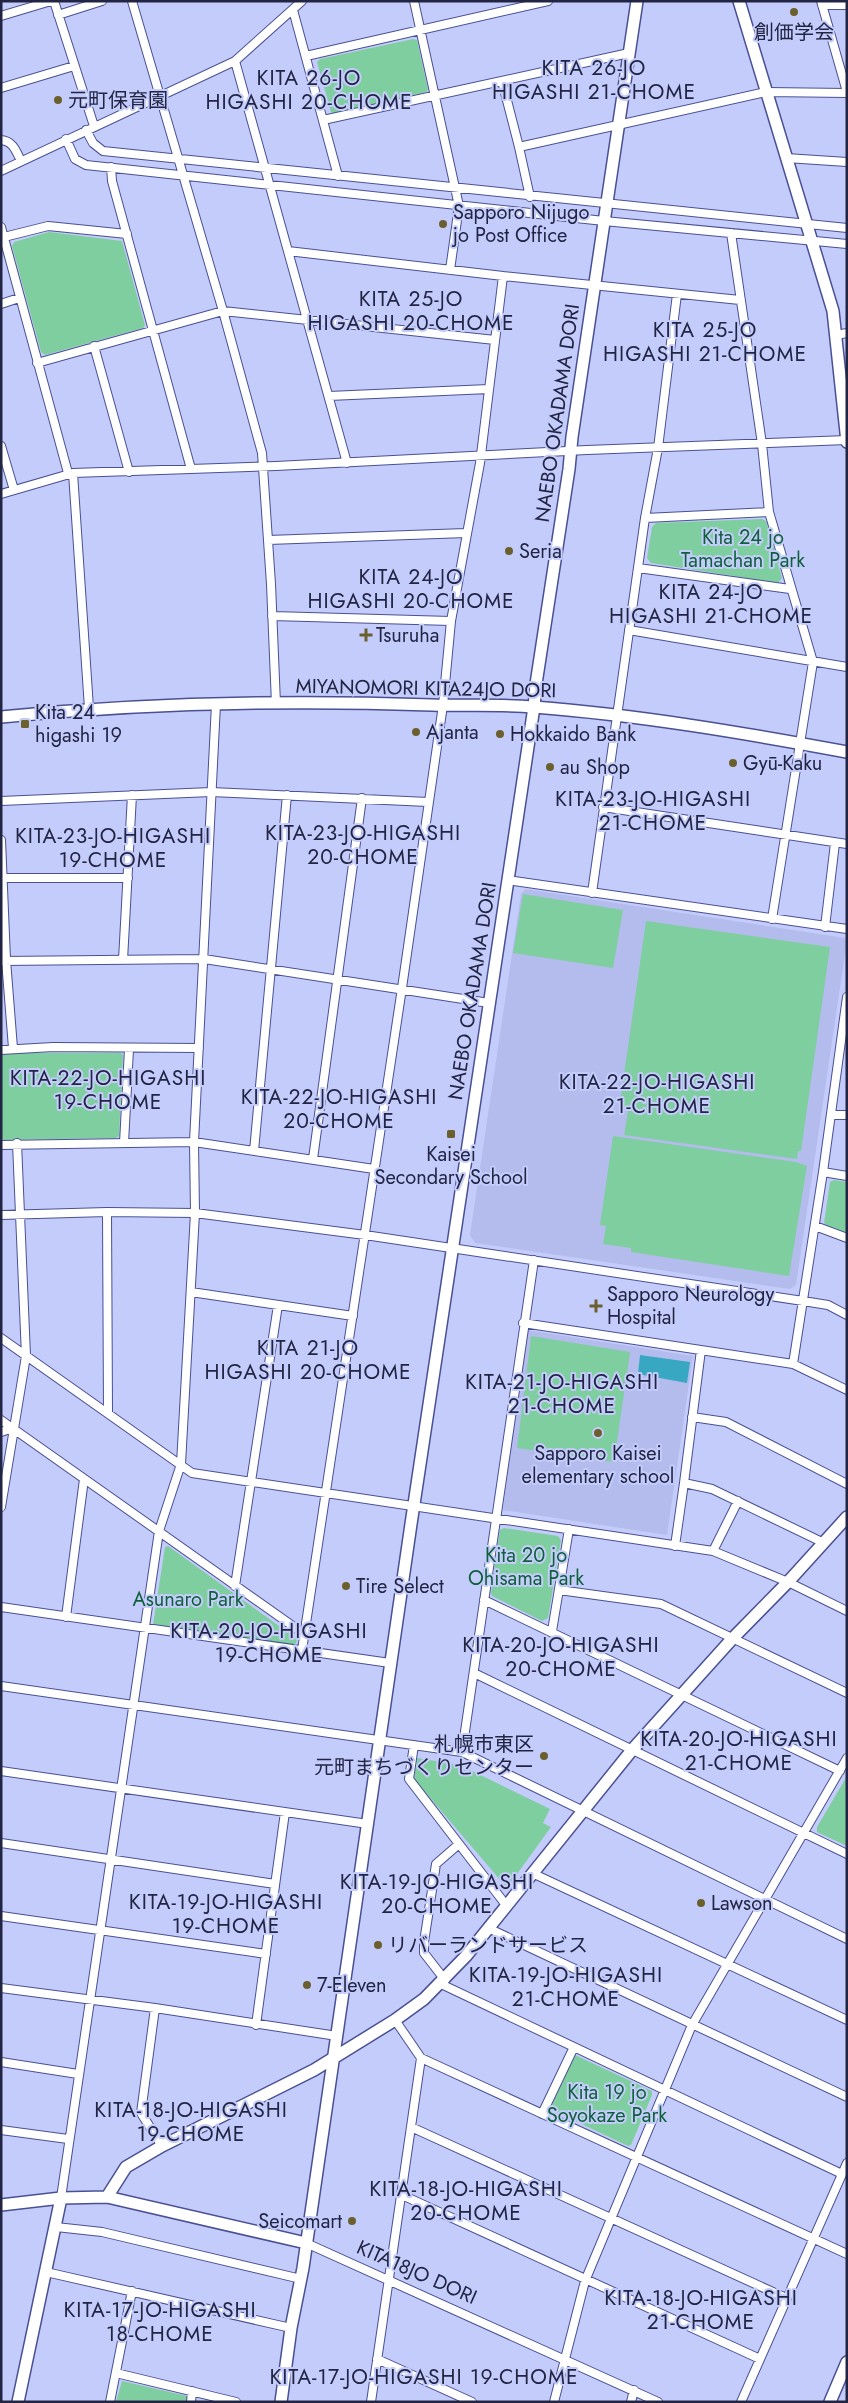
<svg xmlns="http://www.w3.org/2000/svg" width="848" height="2403" font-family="Jost,'Noto Sans JP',sans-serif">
	<rect width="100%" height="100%" fill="#c4ccfb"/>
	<path fill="#b3bced" d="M525 889 845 938 847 940 796 1285 790 1289 475 1243 470 1235 521 894Z
		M527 1330 693 1356 667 1535 503 1510Z"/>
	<path fill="#7fce9f" d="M413 39 417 40 428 90 426 92 334 115 331 112 317 62 320 59Z
		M49 232 122 241 145 325 143 328 45 355 41 352 12 246 14 242Z
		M762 519 766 521 782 578 778 583 651 563 647 558 652 527 656 523Z
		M523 894 623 910 613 968 513 953Z
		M646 921 830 947 801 1151H798L797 1159 624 1135 628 1111 619 1110Z
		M10 1053H121L123 1055 119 1136 116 1138 1 1140V1054Z
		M613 1136 796 1162 807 1166 789 1276 631 1252V1248L603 1244 606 1226 600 1225Z
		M834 1180 847 1182V1233L827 1226 824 1223 830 1182Z
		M531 1336 630 1352 614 1462 517 1448Z
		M504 1528 558 1536 561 1540 548 1618 542 1621 492 1596 491 1593 500 1530Z
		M168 1546 297 1639 296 1645 153 1625 165 1547Z
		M417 1758 460 1765 550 1809 543 1823 551 1827 507 1888 414 1779Z
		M847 1776V1846L817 1832V1827Z
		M575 2055 652 2091V2095L631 2145 628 2146 550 2109Z
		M122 2381 187 2396 188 2402H116Z"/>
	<path fill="#38a7c2" d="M640 1355 690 1362 687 1383 638 1374Z"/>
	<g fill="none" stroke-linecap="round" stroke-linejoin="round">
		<defs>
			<path id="street" d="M54 1 94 126
				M132 1 223 311 262 453 271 584 276 704
				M414 1 459 206 450 270
				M821 1 847 92
				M822 5H847
				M293 10 338 176
				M58 15 102 1
				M1 16 51 1
				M306 56 548 1
				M235 61 347 463
				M502 81 519 147 530 197
				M1 88 74 66
				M323 120 629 53
				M86 130 93 143 103 151 847 228
				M66 139 75 159 86 165 604 221 847 244
				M1 140C13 141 16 151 21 161
				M519 147 766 92 847 93
				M786 158 847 162
				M111 167 112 181 191 469
				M1 171 235 61 302 1
				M1 227 68 473
				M731 233 762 444 769 512 813 662 772 919
				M4 237 48 226 127 234
				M288 251 503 276 740 300
				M1 304 19 298
				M836 335 847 333
				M94 346 129 472
				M37 363 223 311 495 340
				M329 396 489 389
				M1 446 14 490
				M73 473 89 708
				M1 494 73 473 276 466 587 450 847 440
				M645 518 769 512
				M268 540 466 533
				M638 568 790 589
				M272 616 451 621
				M629 630 847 667
				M1 801 211 792 428 802
				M603 807 847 844
				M1 840 6 960 13 1048
				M1 878H128
				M507 880 847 929
				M592 893 645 518 658 448 677 294
				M825 927 835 843
				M123 960 132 795
				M1 961 204 959 489 1003
				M1 1050 53 1047 199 1048
				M831 1115H847
				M124 1143 129 1049
				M1 1145 194 1142 374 1169
				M254 1151 287 795
				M313 1159 362 798
				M823 1172 847 1176
				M107 1212 108 1412
				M1 1215 107 1212 195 1213 365 1235 803 1301 828 1305 847 1315
				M815 1226 847 1238
				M191 1292 353 1316
				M523 1323 793 1364 847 1390
				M1 1338 192 1473 713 1551 788 1582 847 1611
				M701 1350 684 1483 712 1489 824 1543
				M793 1364 823 1172 847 997
				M692 1417 726 1422 847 1484
				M1 1420 304 1634
				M1 1432 13 1428
				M1 1507 26 1356 17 1143
				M675 1546 684 1483
				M713 1551 738 1501
				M235 1586 278 1305
				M559 1590 661 1604 847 1693
				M484 1600 840 1771
				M1 1607 390 1663
				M66 1617 84 1479
				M552 1631 569 1529
				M302 1650 402 988 443 705 451 621 480 463 503 276
				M474 1673 847 1854
				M1 1686 462 1752 847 1939
				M414 1745 409 1779 506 1905
				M462 1752 534 1260
				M1 1771 368 1824
				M1 1843 275 1884
				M532 1873 847 2020
				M1 1916 266 1954
				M488 1928 847 2097
				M445 1980 424 1953V1942L436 1864 459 1844
				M441 1984 842 2174
				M1 1988 155 2008 337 2036
				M155 2008 141 2113 162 2146
				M395 2020 421 2058 847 2254
				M256 2025 285 1812
				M1 2062 78 2074
				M542 2114 574 2047
				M411 2127 786 2298
				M1 2130 68 2139
				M402 2195 760 2359
				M61 2198 159 1531 181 1464 195 1213 194 1142 216 704
				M56 2227 102 2232 301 2279
				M306 2243 658 2402
				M46 2272 291 2328
				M377 2359 472 2402
				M116 2373 236 2402
				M110 2402 132 2291
				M191 2402 192 2391
				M371 2402 421 2058
				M554 2402 585 2281 692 2025 847 1758
				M631 2402 634 2390
				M741 2402 847 2163"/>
			<path id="secondary" d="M739 1 833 311 847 442
				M1 717C144 703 289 700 432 705 466 706 500 704 534 707 639 715 744 733 847 752
				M107 2197 126 2167 162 2146 314 2070 395 2020 424 1999 466 1956 632 1750 732 1639 788 1582 847 1517
				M1 2205 61 2198 107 2197 306 2243
				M18 2402 61 2198
				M281 2402 291 2328 303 2268 411 1524 534 707 536 684 569 469 572 437 637 1
				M830 2402 847 2362"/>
		</defs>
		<use href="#street" stroke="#495093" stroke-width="10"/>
		<use href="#secondary" stroke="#495093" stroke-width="14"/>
		<use href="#street" stroke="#fff" stroke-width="8"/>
		<use href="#secondary" stroke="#fff" stroke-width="11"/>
	</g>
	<g fill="#6b602d" stroke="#c4ccfb" stroke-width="2">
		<circle cx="794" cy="12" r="5"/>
		<circle cx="58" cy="100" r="5"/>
		<circle cx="443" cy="224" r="5"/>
		<circle cx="509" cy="551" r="5"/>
		<path d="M363.5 627.5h5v5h5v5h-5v5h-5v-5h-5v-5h5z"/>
		<rect x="20" y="719" width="10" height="10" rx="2.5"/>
		<circle cx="416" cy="732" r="5"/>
		<circle cx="500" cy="734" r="5"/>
		<circle cx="733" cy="763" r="5"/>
		<circle cx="550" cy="767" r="5"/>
		<rect x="446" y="1129" width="10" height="10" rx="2.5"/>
		<path d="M593.5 1298.5h5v5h5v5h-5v5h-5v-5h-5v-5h5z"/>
		<circle cx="598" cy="1433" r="5"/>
		<circle cx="346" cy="1586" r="5"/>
		<circle cx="544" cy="1756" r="5"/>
		<circle cx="701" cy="1903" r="5"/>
		<circle cx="378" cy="1945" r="5"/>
		<circle cx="307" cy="1985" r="5"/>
		<circle cx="352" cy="2221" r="5"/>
	</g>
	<g text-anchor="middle" stroke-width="4" stroke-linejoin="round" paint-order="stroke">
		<g font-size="20" fill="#212442" stroke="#c4ccfb" text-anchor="start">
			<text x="794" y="39" text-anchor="middle">創価学会</text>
			<text x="68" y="107">元町保育園</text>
			<text x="453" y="219">Sapporo Nijugo<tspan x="453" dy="23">jo Post Office</tspan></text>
			<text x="519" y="558">Seria</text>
			<text x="376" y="642">Tsuruha</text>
			<text x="35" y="719">Kita 24<tspan x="35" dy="23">higashi 19</tspan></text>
			<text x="426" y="739">Ajanta</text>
			<text x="510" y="741">Hokkaido Bank</text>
			<text x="743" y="770">Gyū-Kaku</text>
			<text x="560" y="774">au Shop</text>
			<text x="451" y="1161" text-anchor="middle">Kaisei<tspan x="451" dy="23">Secondary School</tspan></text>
			<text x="607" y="1301">Sapporo Neurology<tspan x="607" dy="23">Hospital</tspan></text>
			<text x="598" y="1460" text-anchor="middle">Sapporo Kaisei<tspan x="598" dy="23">elementary school</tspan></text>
			<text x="356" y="1593">Tire Select</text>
			<text x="534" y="1751" text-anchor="end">札幌市東区<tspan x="534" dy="23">元町まちづくりセンター</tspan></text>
			<text x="711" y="1910">Lawson</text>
			<text x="388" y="1952">リバーランドサービス</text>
			<text x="317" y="1992">7-Eleven</text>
			<text x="342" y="2228" text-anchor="end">Seicomart</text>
		</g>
		<g font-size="20" fill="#212442" stroke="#c4ccfb">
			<text transform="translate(557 413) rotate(-82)" y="7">NAEBO OKADAMA DORI</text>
			<text transform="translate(426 688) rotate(1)" y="7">MIYANOMORI KITA24JO DORI</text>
			<text transform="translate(472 991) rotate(-81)" y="7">NAEBO OKADAMA DORI</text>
			<text transform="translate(417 2272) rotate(24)" y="7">KITA18JO DORI</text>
		</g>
		<g font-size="20" fill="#0e5f3a" stroke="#c4ccfb">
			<text x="743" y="544">Kita 24 jo<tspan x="743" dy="23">Tamachan Park</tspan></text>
			<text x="526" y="1562">Kita 20 jo<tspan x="526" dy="23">Ohisama Park</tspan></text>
			<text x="188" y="1606">Asunaro Park</text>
			<text x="607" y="2099">Kita 19 jo<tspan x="607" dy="23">Soyokaze Park</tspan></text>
		</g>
		<g font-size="21" letter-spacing="1" fill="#212442" stroke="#c4ccfb">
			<text x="594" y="75">KITA 26-JO<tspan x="594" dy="24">HIGASHI 21-CHOME</tspan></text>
			<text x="309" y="85">KITA 26-JO<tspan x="309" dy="24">HIGASHI 20-CHOME</tspan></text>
			<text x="411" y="306">KITA 25-JO<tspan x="411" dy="24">HIGASHI 20-CHOME</tspan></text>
			<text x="705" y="337">KITA 25-JO<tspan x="705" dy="24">HIGASHI 21-CHOME</tspan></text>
			<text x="411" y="584">KITA 24-JO<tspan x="411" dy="24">HIGASHI 20-CHOME</tspan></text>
			<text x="711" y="599">KITA 24-JO<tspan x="711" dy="24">HIGASHI 21-CHOME</tspan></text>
			<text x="653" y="806">KITA-23-JO-HIGASHI<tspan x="653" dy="24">21-CHOME</tspan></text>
			<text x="363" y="840">KITA-23-JO-HIGASHI<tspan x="363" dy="24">20-CHOME</tspan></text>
			<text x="113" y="843">KITA-23-JO-HIGASHI<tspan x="113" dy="24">19-CHOME</tspan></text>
			<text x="108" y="1085">KITA-22-JO-HIGASHI<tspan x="108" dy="24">19-CHOME</tspan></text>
			<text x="657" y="1089">KITA-22-JO-HIGASHI<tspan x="657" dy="24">21-CHOME</tspan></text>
			<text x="339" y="1104">KITA-22-JO-HIGASHI<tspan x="339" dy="24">20-CHOME</tspan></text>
			<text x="308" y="1355">KITA 21-JO<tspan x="308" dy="24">HIGASHI 20-CHOME</tspan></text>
			<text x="562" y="1389">KITA-21-JO-HIGASHI<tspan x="562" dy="24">21-CHOME</tspan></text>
			<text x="269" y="1638">KITA-20-JO-HIGASHI<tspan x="269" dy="24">19-CHOME</tspan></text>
			<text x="561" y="1652">KITA-20-JO-HIGASHI<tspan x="561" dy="24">20-CHOME</tspan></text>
			<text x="739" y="1746">KITA-20-JO-HIGASHI<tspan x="739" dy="24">21-CHOME</tspan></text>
			<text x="437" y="1889">KITA-19-JO-HIGASHI<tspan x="437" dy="24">20-CHOME</tspan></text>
			<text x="226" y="1909">KITA-19-JO-HIGASHI<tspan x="226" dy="24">19-CHOME</tspan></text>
			<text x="566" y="1982">KITA-19-JO-HIGASHI<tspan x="566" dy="24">21-CHOME</tspan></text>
			<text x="191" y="2117">KITA-18-JO-HIGASHI<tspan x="191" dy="24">19-CHOME</tspan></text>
			<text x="466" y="2196">KITA-18-JO-HIGASHI<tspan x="466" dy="24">20-CHOME</tspan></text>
			<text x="701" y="2305">KITA-18-JO-HIGASHI<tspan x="701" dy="24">21-CHOME</tspan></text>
			<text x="160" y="2317">KITA-17-JO-HIGASHI<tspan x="160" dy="24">18-CHOME</tspan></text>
			<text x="424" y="2384">KITA-17-JO-HIGASHI 19-CHOME</text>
		</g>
	</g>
	<rect width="848" height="2403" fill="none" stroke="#212442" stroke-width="5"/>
</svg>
